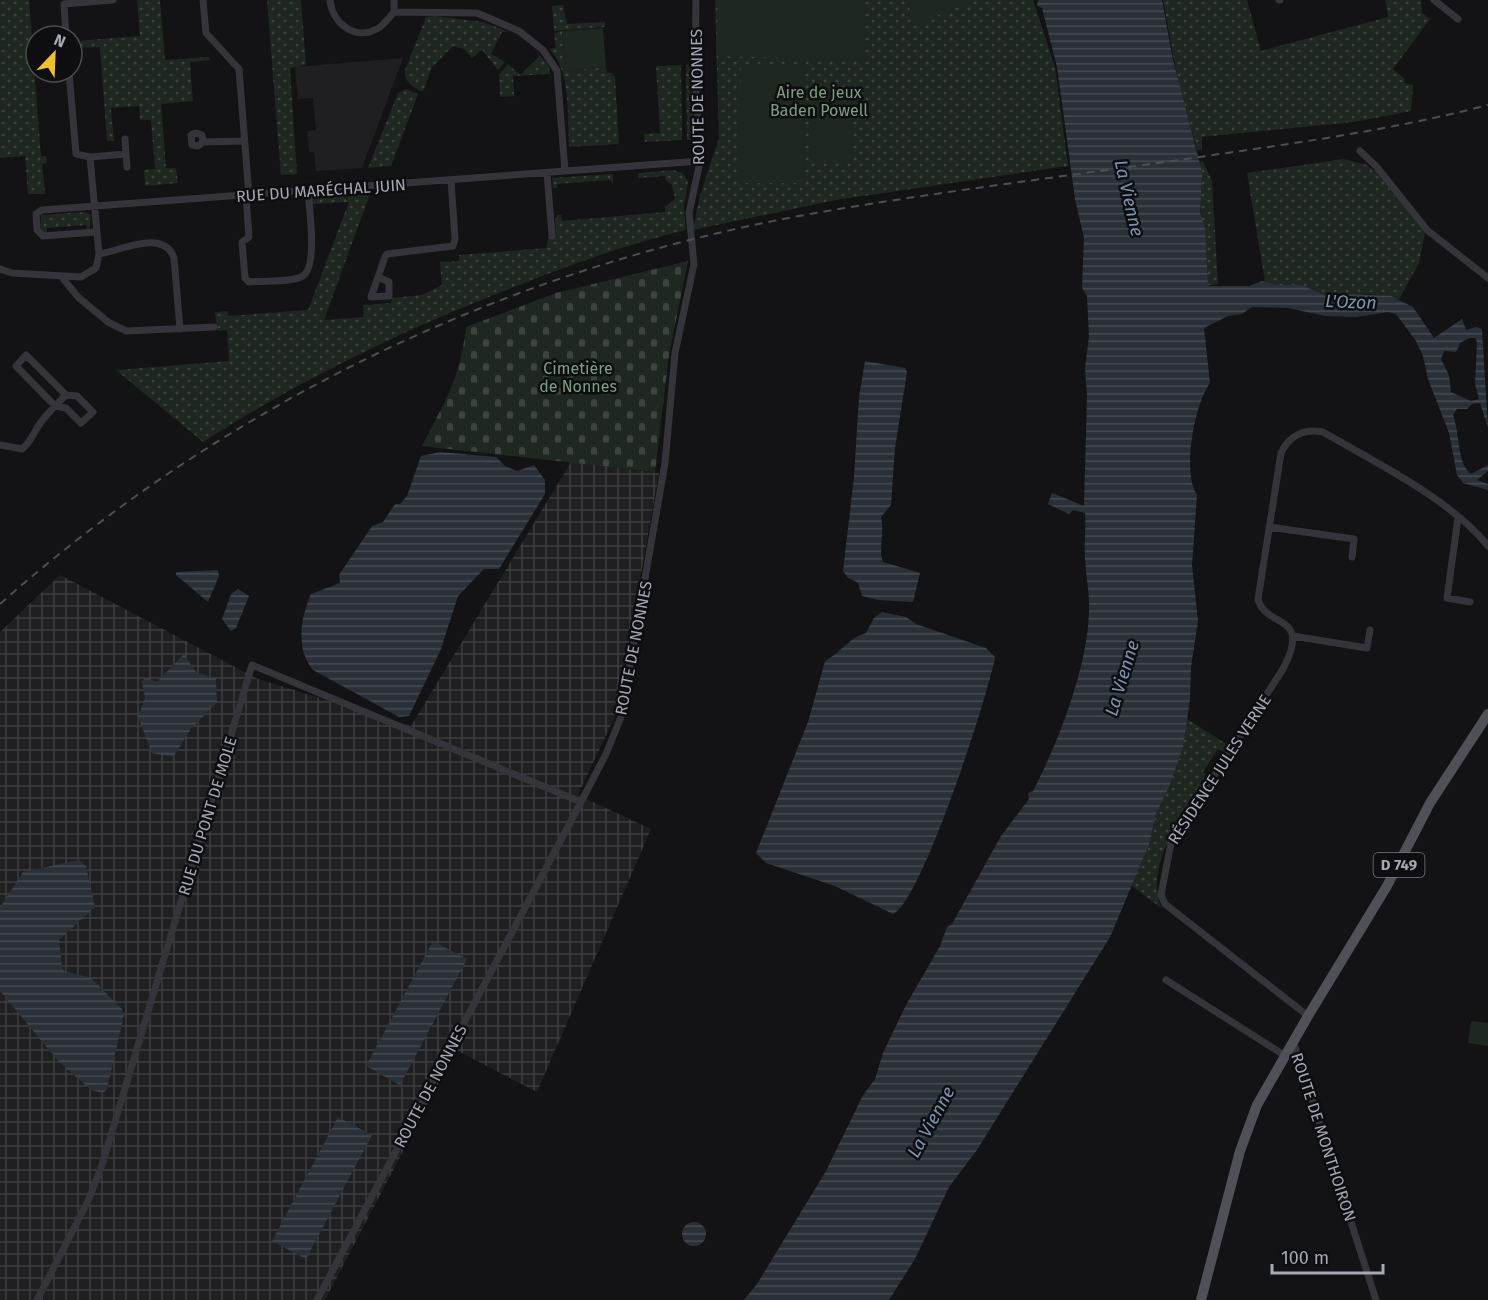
<svg xmlns="http://www.w3.org/2000/svg" width="1488" height="1300" font-family="'Fira Sans',sans-serif">
	<defs>
		<pattern id="industrial-grid" width="8" height="8" patternUnits="userSpaceOnUse" patternTransform="scale(1.5)"><rect width="8" height="8" fill="#1f1f22"/><path d="M0 4h8M4 0v8" fill="none" stroke="#3d3d40"/></pattern>
		<pattern id="grass-dots" width="8" height="8" patternUnits="userSpaceOnUse" patternTransform="scale(1.5)"><rect width="8" height="8" fill="#1f2721"/><path d="M2 2h.1M6 6h.1" fill="none" stroke="#3d443f" stroke-width="1.8" stroke-linecap="round"/></pattern>
		<pattern id="cemetery-stones" width="16" height="16" patternUnits="userSpaceOnUse" patternTransform="scale(1.5)"><rect width="16" height="16" fill="#1f2721"/><path d="M2 7V4a2 2 0 0 1 4 0v3zM10 15v-3a2 2 0 0 1 4 0v3z" fill="#3d443f"/></pattern>
		<pattern id="water-rules" width="6" height="5" patternUnits="userSpaceOnUse" patternTransform="scale(1.5)"><rect width="6" height="5" fill="#2a3038"/><path d="M0 2.5h6" fill="none" stroke="#464b53"/></pattern>
	</defs>
	<rect width="100%" height="100%" fill="#131315"/>
	<path fill="#1f1f22" d="M403 58 362 168 316 171 314 152H309L307 131 316 130 313 98 298 99 295 67Z"/>
	<path fill="url(#industrial-grid)" d="M571 462 659 473 616 714 578 795 651 829 537 1092 456 1050 325 1300H0V632L60 575 258 679 411 726Z"/>
	<path fill="url(#grass-dots)" d="M0 0H29L33 47H36L33 53 41 156H46L47 163 42 164 45 194H28L25 156 0 158Z
		M137 0H160L165 60 209 57 210 60 190 62 193 101 161 104 166 168H176L178 183 145 186 144 170 155 169 151 120H140L139 106 111 108 114 141H107L100 47 77 48V41L140 36Z
		M267 0H301L306 65 290 68 297 174 281 175Z
		M715 0H1033L1055 67 1068 166 836 200 693 230 700 195 719 138Z
		M1163 0H1247L1261 51 1388 17 1385 0H1421L1422 13 1430 19 1393 69 1405 79 1404 83 1413 85 1411 111 1354 122 1202 137V150H1197L1179 86Z
		M563 5 567 24 605 22V27L554 31 552 6Z
		M435 16 483 22 509 32H502L491 54 505 62 498 70 482 50 472 58 464 49 453 46 432 67 423 92C413 88 403 81 405 70L426 17Z
		M562 31 566 71 606 67 607 73H611L615 77 619 144 569 147C567 118 572 71 549 49L556 48 554 33Z
		M536 51 548 65 552 80 550 74 513 76 514 96 500 97 499 75 508 64 520 75 539 57Z
		M691 64 694 139 687 140 686 65Z
		M681 65 682 140 645 142 644 134 660 133 656 66Z
		M406 89 418 94 391 166 368 168 398 93Z
		M1343 159 1367 165 1376 172 1425 233 1419 263 1399 299 1372 294 1328 296 1301 285H1276L1265 282 1247 173Z
		M1203 161 1212 181 1218 284 1205 286C1204 244 1199 204 1198 162Z
		M673 170 682 173 688 181 684 208 686 230C623 245 564 267 504 291 399 332 298 381 203 442L116 370 229 361 227 330 217 331 215 312 228 311V316L308 310 349 202 312 204 311 198 370 194 324 320 364 317 363 305 391 303 392 298 422 295 442 285 440 262 459 261V255L546 248 549 235 556 234 555 220 558 215H561L562 221 665 212V207L675 199 672 185 666 181 665 176 638 178V173Z
		M613 174V184L610 180 557 184V188H553L552 178Z
		M85 212 91 215 90 229 87 230 86 225 47 228V234L40 231 41 215Z
		M1187 719 1228 745 1224 752 1218 749 1203 772 1209 776C1184 814 1144 861 1161 908L1132 886 1149 845 1156 814 1169 787 1183 748Z"/>
	<path fill="url(#cemetery-stones)" d="M688 261 669 355 655 472 422 446C445 401 460 379 466 327L556 293Z"/>
	<path fill="#1f2721" d="M718 0H864L863 60 716 56Z
		M907 0H971V2L914 25Z
		M603 28 606 67 566 71 562 31Z
		M741 66 805 67 803 183H737Z
		M813 94 854 96 851 162 810 160Z
		M1471 1021 1488 1023V1046L1468 1043Z"/>
	<path fill="url(#water-rules)" fill-rule="evenodd" d="M1038 0H1162L1173 60 1202 172 1200 212 1205 229 1208 286H1249L1262 281 1276 285H1301L1328 296 1351 294 1391 296 1413 307 1434 338 1462 319 1466 330 1476 327 1482 329 1488 428 1480 403 1472 404 1467 409H1457L1453 415C1460 433 1457 464 1471 474L1488 465V471L1477 480 1488 484V490L1463 483 1457 475 1449 433 1428 379 1423 356 1416 341 1396 314 1388 312 1356 317 1325 316 1288 308 1252 307 1242 314 1228 316 1204 328 1210 383C1194 404 1182 474 1197 495L1192 565 1198 621 1191 667 1190 699 1183 748 1169 787 1156 814 1149 845 1110 937 977 1150 949 1187 915 1259 889 1300H744L757 1284 826 1171 863 1095 875 1079 883 1053 906 1005 940 946 947 927 952 924 1001 836 1029 799 1028 793 1033 791C1058 743 1087 669 1089 613 1090 595 1086 577 1085 558 1084 544 1086 528 1085 513L1073 510 1069 514 1048 504 1052 493 1084 506 1087 397 1085 368 1089 337 1087 296 1082 288 1084 238 1075 199 1057 67 1042 8 1037 6ZM1469 338H1475L1477 342 1475 384 1479 399 1471 401 1451 392 1449 375 1441 359 1444 351 1456 352 1460 343Z
		M865 361 905 368 907 372 895 448 891 505 881 517C885 532 878 549 883 562L920 573 913 602 878 600 862 596 858 583 847 577 843 571 854 477 859 397Z
		M440 452 496 457 505 466 517 471 534 465 545 480V494L499 569H484L458 596 441 649 409 716 399 717 313 670C295 648 301 617 311 594L340 583 339 575 372 526 383 522 395 504H400L407 496 421 456Z
		M218 570 219 576 208 602 176 575V572Z
		M238 589 249 596 236 628 231 631 222 619 231 594Z
		M882 612 906 617 916 624 986 648 995 657C989 693 921 903 893 914L835 886 766 863 756 853 808 722 825 661C843 651 847 639 866 633L874 618Z
		M184 654 196 672 216 679 217 702 191 729 173 757 152 753 138 717 145 698 142 681 146 678 157 682Z
		M79 860 86 866 95 907 59 940 62 967 64 971 91 978 122 1009 124 1015 107 1089 103 1093 91 1090 59 1062 0 991V908L23 872Z
		M433 941 467 959 400 1085 366 1066Z
		M338 1117 372 1135 306 1259 272 1241Z
		M682 1234a12 12 0 1 1 24 0a12 12 0 1 1-24 0Z"/>
	<g fill="none" stroke-linecap="round" stroke-linejoin="round">
		<path stroke="#34343a" stroke-width="7" d="M203 0 206 33 239 69 249 196
			M330 0C332 23 355 41 377 29 384 25 389 18 394 12V0
			M1279 0H1280
			M1434 0 1458 19
			M394 12 477 13 519 31 543 50 557 71 565 171
			M66 36 64 4 113 0
			M69 72 76 154 90 157 126 154 125 139
			M203 142 202 135 196 133 191 135 192 145 198 146 203 142 244 141
			M1360 151 1376 166 1427 230 1488 278
			M126 154 127 167
			M547 173 552 236
			M246 196 249 237 242 242 245 278 249 282C264 280 287 283 301 277 319 270 309 208 308 191
			M96 232 43 236 37 230 36 214 42 210 700 161
			M99 254C120 251 164 228 174 258L180 329
			M0 269 12 273 81 277 96 268 99 254 90 157
			M61 276 78 297 108 322 126 331 214 327
			M378 277 389 282V296L371 297 385 257 387 254 453 246 455 239 451 180
			M0 445 22 449C31 442 33 434 39 425 46 414 56 405 66 395L26 355 16 366 55 406 66 408 81 423 93 412 77 396 66 395
			M1458 518 1447 598 1470 602
			M1269 527 1354 539 1352 557
			M1293 636 1367 648 1370 630
			M1166 980 1284 1055
			M1308 1016 1165 904 1161 895 1171 843 1283 669C1313 612 1265 629 1258 599L1281 453C1289 436 1304 428 1323 432 1373 461 1452 500 1488 546
			M1291 1044 1295 1047 1376 1300
			M37 1300 88 1201 102 1165 252 665 581 802
			M317 1300 581 802 606 754 621 717 665 463 675 353 694 264 689 213 701 157 695 73 696 0"/>
		<path stroke="#505158" stroke-width="10" d="M1201 1300 1240 1151 1257 1105 1308 1016 1387 886 1430 803 1488 714"/>
		<path stroke="#4d4e54" stroke-width="2" stroke-dasharray="8 6" stroke-linecap="butt" d="M0 604C226 404 502 271 799 216 938 191 1079 175 1220 154 1310 141 1400 128 1488 105"/>
	</g>
	<g text-anchor="middle" stroke-width="5" stroke-linejoin="round" paint-order="stroke">
		<rect fill="#0e0e10" stroke="#787a84" stroke-width="1.5" x="1373.5" y="853" width="51" height="24" rx="4.5"/>
		<g font-size="15" font-weight="bold" fill="#a5a8b5">
			<text x="1399" y="870">D 749</text>
		</g>
		<g font-size="16" fill="#7ca081" stroke="#0e0e10">
			<text x="819" y="98">Aire de jeux<tspan x="819" dy="18">Baden Powell</tspan></text>
			<text x="578" y="374">Cimetière<tspan x="578" dy="18">de Nonnes</tspan></text>
		</g>
		<g font-size="16" fill="#a5a8b5" stroke="#0e0e10">
			<text transform="translate(697 97) rotate(-91)" y="6">ROUTE DE NONNES</text>
			<text transform="translate(321 190) rotate(-4)" y="6">RUE DU MARÉCHAL JUIN</text>
			<text transform="translate(633 648) rotate(-79)" y="6">ROUTE DE NONNES</text>
			<text transform="translate(1219 769) rotate(-57)" y="6">RÉSIDENCE JULES VERNE</text>
			<text transform="translate(207 816) rotate(-73)" y="6">RUE DU PONT DE MOLE</text>
			<text transform="translate(430 1086) rotate(-62)" y="6">ROUTE DE NONNES</text>
			<text transform="translate(1324 1137) rotate(72)" y="6">ROUTE DE MONTHOIRON</text>
		</g>
		<g font-size="18" font-style="italic" fill="#7c93b0" stroke="#0e0e10">
			<text transform="translate(1129 198) rotate(77)" y="6">La Vienne</text>
			<text transform="translate(1351 302) rotate(2)" y="6">L'Ozon</text>
			<text transform="translate(1122 678) rotate(-73)" y="6">La Vienne</text>
			<text transform="translate(931 1122) rotate(-61)" y="6">La Vienne</text>
		</g>
	</g>
	<g transform="translate(54 54) rotate(23)"><circle r="28" fill="#0e0e10" stroke="#4a4c52" stroke-width="1.5"/>
	<path d="M0-4.5L10 22L0 15L-10 22Z" fill="#eec031"/>
	<text y="-9" font-size="16" font-weight="bold" text-anchor="middle" fill="#a5a8b5">N</text>
	</g>
	<path d="M1272 1264v9h111v-9" fill="none" stroke="#a5a8b5" stroke-width="3"/>
	<text x="1281" y="1264" font-size="18" fill="#a5a8b5" stroke="#0e0e10" stroke-width="4.5" paint-order="stroke">100 m</text>
</svg>
